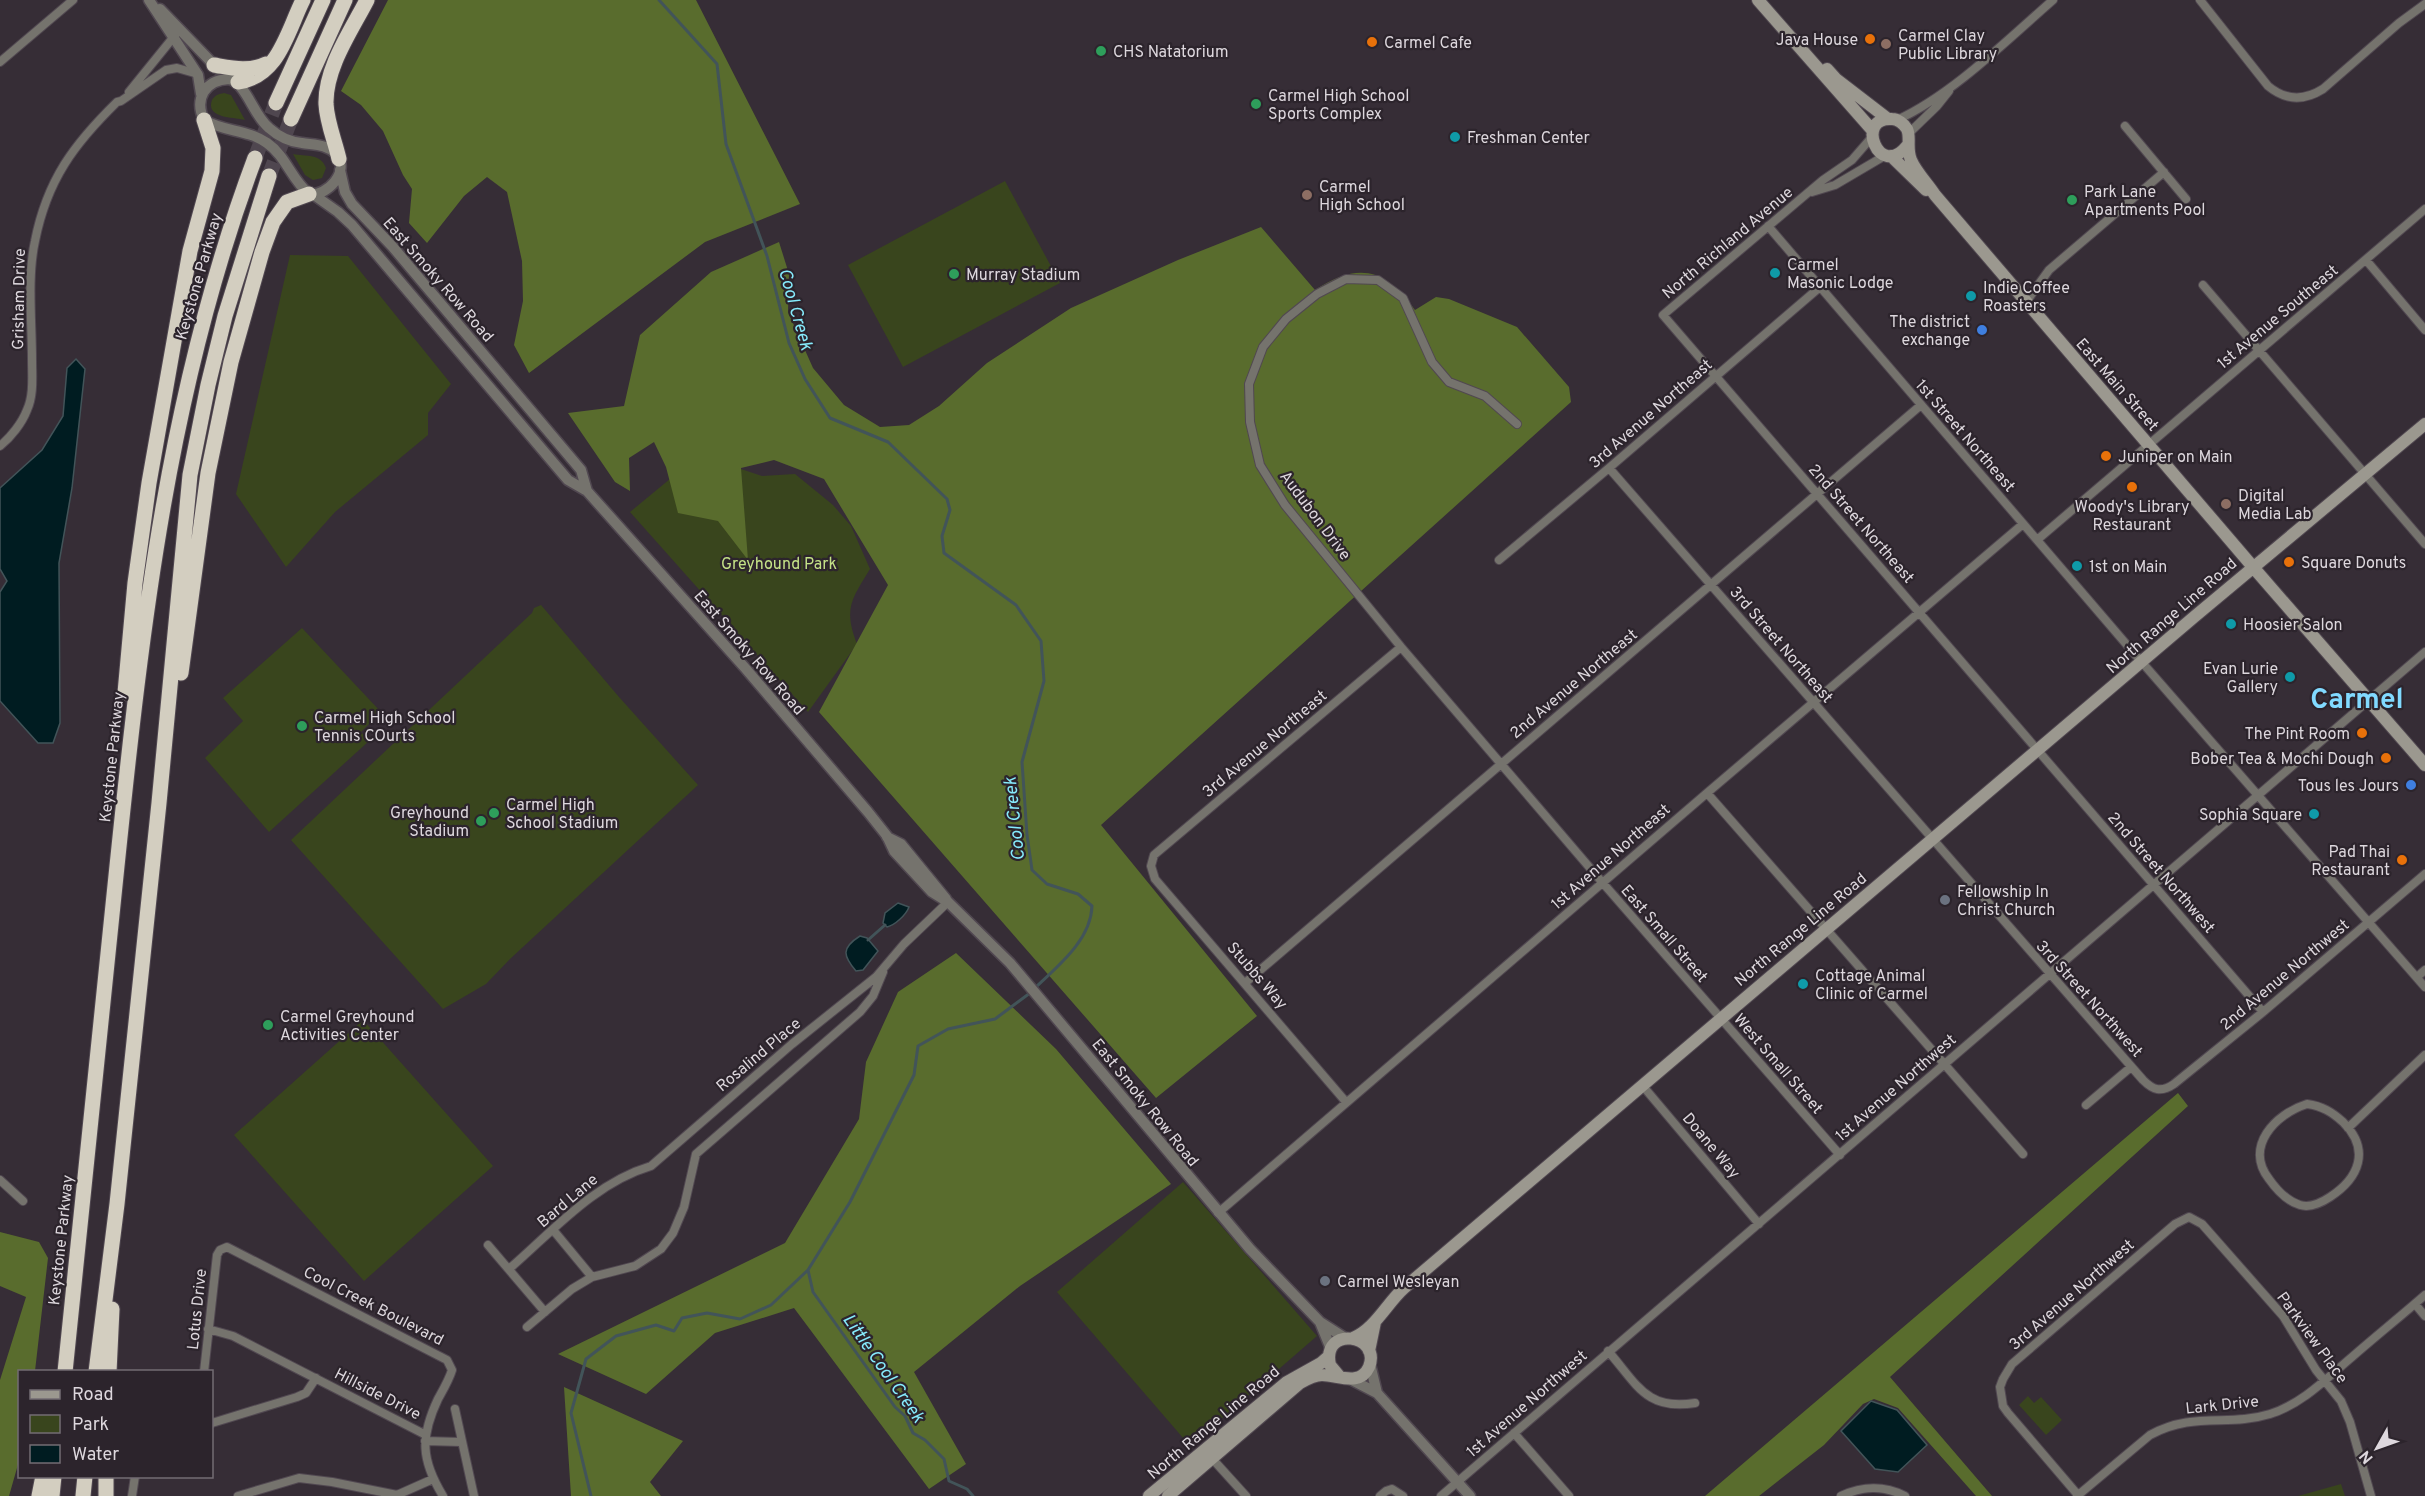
<svg xmlns="http://www.w3.org/2000/svg" width="2425" height="1496" font-family="Overpass,sans-serif">
	<rect width="100%" height="100%" fill="#362d36"/>
	<path fill="#39451d" d="M224 93 231 95 245 120C235 117 205 119 212 100 215 95 219 94 224 93Z
		M293 154C306 157 321 153 326 168L322 178 313 180 305 175Z
		M1005 181 1060 283 903 367 848 265Z
		M290 255 348 256 451 384 428 413V435L335 512 286 567 236 494Z
		M699 455 762 476 795 474 833 505 851 526 870 569C852 599 843 608 857 644L808 712 630 512Z
		M541 605 619 697 698 785 510 959 486 984 443 1009 291 840 532 613 534 608Z
		M302 628 381 712 361 732 369 741 269 832 205 758 243 721 223 698Z
		M363 1020 493 1166 364 1281 234 1135Z
		M1183 1182 1317 1336 1190 1446 1057 1292Z
		M2028 1396 2034 1403 2041 1397 2062 1420 2046 1435 2019 1405Z
		M2341 1484 2345 1496H2298Z"/>
	<path fill="#596c2d" d="M388 0H696L800 204 705 242 529 373 514 345 523 301 522 261 507 192 487 177 464 196 427 243 409 223 412 189 403 175 383 131 361 105 341 91Z
		M1261 227 1315 290C1359 261 1386 269 1415 310L1436 297 1449 299 1517 327 1569 387 1571 402 1101 825 1257 1016 1156 1098 819 712 888 585 824 479 774 460 741 468 748 560 718 521 678 513 666 467 654 442 629 458 630 491 615 482 568 413 624 406 640 335 711 272 779 242 789 274 788 312 813 368 844 405 880 427 909 425 939 406 987 363 1071 308 1178 260Z
		M956 953 1056 1049 1171 1184 1020 1286 914 1372 966 1464 929 1489 794 1308 715 1333 646 1394 558 1354 785 1243 859 1119 866 1062 898 992Z
		M2178 1093 2188 1106 1890 1377 1992 1496H1976L1898 1408 1874 1399 1863 1404 1824 1445 1759 1496H1705Z
		M0 1232 39 1242 48 1258 35 1371 20 1372 19 1461 9 1496H0V1380L26 1297 0 1286Z
		M564 1387 683 1441 650 1482 661 1496H571Z"/>
	<path fill="#001c21" stroke="#425459" stroke-width="1.5" d="M76 359 85 369 72 488 59 563 60 723 53 743H38L0 701V592L7 581 0 569V488L42 450 63 416 67 368Z
		M898 903 909 907C906 915 895 925 887 927L883 923 885 913Z
		M860 936 867 938 878 951 863 970 856 971C843 956 841 948 860 936Z
		M1871 1401 1897 1410 1927 1445 1898 1472 1875 1469 1841 1431Z"/>
	<g fill="none" stroke-linecap="round" stroke-linejoin="round">
		<path stroke="#425459" stroke-width="3" d="M659 0 717 64 726 144 767 256 789 343 805 379 830 418 888 442 947 499 950 510 942 536 944 553 1016 605 1041 641 1044 681 1022 762 1027 835 1032 870 1047 884 1078 894 1092 906C1091 940 1058 966 1035 988
			M868 940 885 925
			M808 1270 813 1292 895 1407 905 1416 913 1433 925 1440 944 1459 949 1481 967 1489 973 1496
			M591 1496 571 1413 586 1359 616 1336 656 1325 674 1331 682 1318 707 1313 740 1319 771 1305 808 1270 850 1202 914 1075 918 1046 948 1029 995 1019 1030 993"/>
		<path stroke="#4f464f" stroke-width="15" stroke-dasharray="15 8" stroke-linecap="butt" d="M255 158 276 103
			M269 176 291 119"/>
		<defs>
			<path id="minor" d="M2200 0 2268 86C2286 101 2304 101 2323 89L2399 23 2425 4
				M0 62 73 0
				M129 92 176 34
				M1897 120C1952 95 2007 40 2053 0
				M2125 126 2186 199
				M1908 134 1937 106 1949 91
				M1872 137 1852 160 1823 180 1663 315 2263 1012
				M1812 192 1835 185 1886 155
				M1768 226 2133 652 2425 987
				M2366 260 2425 330
				M2203 285 2425 544
				M2026 302 2049 270 2164 172
				M1517 424 1485 396 1449 382 1432 362 1403 298 1378 280 1346 279 1317 294 1286 319 1263 347 1249 384 1250 422 1260 465 1285 505 1401 647 1602 882 1840 1155
				M0 446C11 437 22 423 27 410 34 395 32 376 32 360 32 322 27 277 35 241 47 180 74 144 117 102L121 101 166 70 177 68 198 74
				M1609 468 2143 1080C2153 1090 2161 1093 2174 1084L2263 1012 2425 874
				M2037 540 2425 209
				M1499 560 1609 468 1820 287
				M1707 793 2023 1154
				M2417 977 2425 970
				M1245 983 1921 405
				M1642 1085 1759 1224
				M1346 1102 1155 879 1151 866 1154 855 1401 647
				M2307 1104C2322 1106 2332 1112 2343 1122 2371 1150 2359 1178 2330 1197 2321 1203 2310 1208 2300 1205 2287 1201 2276 1189 2269 1179 2244 1147 2275 1114 2307 1104Z
				M2086 1105 2131 1067
				M2348 1128 2425 1055
				M0 1180 23 1201
				M1218 1213 1707 793 2023 524
				M554 1231 592 1277
				M488 1245 545 1312
				M509 1269C553 1231 594 1183 651 1166L792 1044 876 977 904 944 948 902
				M2415 1304 2425 1316
				M527 1327 572 1289 592 1277 635 1266 661 1249 673 1233 684 1207 696 1154 860 1012 873 996 883 972
				M208 1329 233 1336 426 1435
				M1608 1351C1637 1384 1646 1411 1695 1403
				M204 1372 217 1255 220 1250 227 1247 447 1360 452 1370C449 1380 443 1390 438 1399 420 1437 421 1460 443 1496
				M455 1409 474 1496
				M212 1423 297 1397 306 1393 316 1378
				M1514 1433 1569 1496
				M425 1441 461 1442
				M1208 1454 1246 1496
				M2078 1495 2008 1413 2003 1406 2000 1387 2003 1379 2012 1364 2175 1224 2189 1217 2202 1224 2283 1316 2316 1370 2341 1401 2350 1422 2371 1496
				M132 1496 135 1476
				M238 1496 299 1478 332 1482 397 1495 433 1479
				M1380 1496 1386 1491 1392 1489 1403 1496
				M1441 1496 2425 652
				M1841 1496C1863 1486 1883 1485 1905 1496
				M2077 1496 2150 1435C2194 1411 2228 1427 2270 1414 2302 1404 2327 1378 2352 1357 2376 1336 2401 1316 2425 1295"/>
			<path id="tertiary" d="M149 0 198 75 201 94
				M160 9 218 69
				M229 79C247 84 253 115 269 128 278 136 290 142 302 143 314 145 327 144 336 154 351 171 327 197 309 194 291 179 286 156 267 143 247 129 224 132 204 120 194 99 205 80 229 79Z
				M340 170 345 192 352 204 392 246 581 470 587 491
				M314 195 338 212 352 225 568 480 587 491 746 669 868 812 887 836 894 851 932 892 948 902 1010 963 1250 1249 1320 1322 1345 1338
				M887 837 901 844 946 899
				M1320 1322 1331 1349
				M1370 1364 1377 1393
				M1350 1379 1377 1393 1470 1496"/>
			<path id="secondary" d="M1758 0 1873 131
				M1827 69 1836 79 1888 119
				M1907 146C1879 181 1854 116 1892 119 1898 119 1904 124 1907 129 1911 137 1906 148 1911 160 1916 172 1928 184 1935 195L2253 567 2425 765
				M1891 156 1926 190
				M1353 1338C1375 1329 1387 1303 1404 1288L2194 617 2425 424
				M1369 1351 1375 1322
				M1149 1496 1287 1382 1321 1363 1329 1356
				M1168 1496 1300 1383C1307 1379 1314 1375 1322 1375 1338 1375 1360 1387 1369 1367 1382 1334 1321 1325 1330 1365L1340 1377"/>
			<path id="motorway" d="M214 65C232 68 249 72 266 64
				M238 82C279 76 287 32 303 0
				M276 103 323 0
				M291 119 345 0
				M339 159C335 141 327 123 326 104 325 68 351 31 367 0
				M181 673 208 473 231 362 262 252 273 222 287 202 309 194
				M125 693 135 583 149 483 190 251 212 171 213 148 204 120
				M65 1372C82 1203 100 1035 117 866 142 624 169 387 255 158
				M96 1372 117 1204 159 803 190 475 208 385 225 316 269 176
				M109 1372 112 1309
				M39 1496 43 1476
				M52 1496 54 1476
				M83 1496 85 1476
				M106 1496V1476"/>
		</defs>
		<use href="#minor" stroke="#514851" stroke-width="10"/>
		<use href="#tertiary" stroke="#514851" stroke-width="13"/>
		<use href="#secondary" stroke="#514851" stroke-width="14"/>
		<use href="#motorway" stroke="#514851" stroke-width="17"/>
		<use href="#minor" stroke="#75736d" stroke-width="8"/>
		<use href="#tertiary" stroke="#75736d" stroke-width="10"/>
		<use href="#secondary" stroke="#9b988f" stroke-width="12"/>
		<use href="#motorway" stroke="#d3cec0" stroke-width="15"/>
	</g>
	<g fill="#e8710a" stroke="#2c242c" stroke-width="2">
		<circle cx="1870" cy="39" r="6"/>
		<circle cx="1372" cy="42" r="6"/>
		<circle cx="2106" cy="456" r="6"/>
		<circle cx="2132" cy="487" r="6"/>
		<circle cx="2289" cy="562" r="6"/>
		<circle cx="2362" cy="733" r="6"/>
		<circle cx="2386" cy="758" r="6"/>
		<circle cx="2402" cy="860" r="6"/>
	</g>
	<g fill="#8d6e63" stroke="#2c242c" stroke-width="2">
		<circle cx="1886" cy="44" r="6"/>
		<circle cx="1307" cy="195" r="6"/>
		<circle cx="2226" cy="504" r="6"/>
	</g>
	<g fill="#2e9e5b" stroke="#2c242c" stroke-width="2">
		<circle cx="1101" cy="51" r="6"/>
		<circle cx="1256" cy="104" r="6"/>
		<circle cx="2072" cy="200" r="6"/>
		<circle cx="954" cy="274" r="6"/>
		<circle cx="302" cy="726" r="6"/>
		<circle cx="494" cy="813" r="6"/>
		<circle cx="481" cy="821" r="6"/>
		<circle cx="268" cy="1025" r="6"/>
	</g>
	<g fill="#0f9aa8" stroke="#2c242c" stroke-width="2">
		<circle cx="1455" cy="137" r="6"/>
		<circle cx="1775" cy="273" r="6"/>
		<circle cx="1971" cy="296" r="6"/>
		<circle cx="2077" cy="566" r="6"/>
		<circle cx="2231" cy="624" r="6"/>
		<circle cx="2290" cy="677" r="6"/>
		<circle cx="2314" cy="814" r="6"/>
		<circle cx="1803" cy="984" r="6"/>
	</g>
	<g fill="#3f7fe0" stroke="#2c242c" stroke-width="2">
		<circle cx="1982" cy="330" r="6"/>
		<circle cx="2411" cy="785" r="6"/>
	</g>
	<g fill="#6b7280" stroke="#2c242c" stroke-width="2">
		<circle cx="1945" cy="900" r="6"/>
		<circle cx="1325" cy="1281" r="6"/>
	</g>
	<g text-anchor="middle" stroke-width="4.5" stroke-linejoin="round" paint-order="stroke">
		<g font-size="16" fill="#ddd7dd" stroke="#2c242c" text-anchor="start">
			<text x="1898" y="41">Carmel Clay<tspan x="1898" dy="18">Public Library</tspan></text>
			<text x="1858" y="45" text-anchor="end">Java House</text>
			<text x="1384" y="48">Carmel Cafe</text>
			<text x="1113" y="57">CHS Natatorium</text>
			<text x="1268" y="101">Carmel High School<tspan x="1268" dy="18">Sports Complex</tspan></text>
			<text x="1467" y="143">Freshman Center</text>
			<text x="1319" y="192">Carmel<tspan x="1319" dy="18">High School</tspan></text>
			<text x="2084" y="197">Park Lane<tspan x="2084" dy="18">Apartments Pool</tspan></text>
			<text x="1787" y="270">Carmel<tspan x="1787" dy="18">Masonic Lodge</tspan></text>
			<text x="966" y="280">Murray Stadium</text>
			<text x="1983" y="293">Indie Coffee<tspan x="1983" dy="18">Roasters</tspan></text>
			<text x="1970" y="327" text-anchor="end">The district<tspan x="1970" dy="18">exchange</tspan></text>
			<text x="2118" y="462">Juniper on Main</text>
			<text x="2238" y="501">Digital<tspan x="2238" dy="18">Media Lab</tspan></text>
			<text x="2132" y="512" text-anchor="middle">Woody's Library<tspan x="2132" dy="18">Restaurant</tspan></text>
			<text x="2301" y="568">Square Donuts</text>
			<text x="2089" y="572">1st on Main</text>
			<text x="2243" y="630">Hoosier Salon</text>
			<text x="2278" y="674" text-anchor="end">Evan Lurie<tspan x="2278" dy="18">Gallery</tspan></text>
			<text x="314" y="723">Carmel High School<tspan x="314" dy="18">Tennis COurts</tspan></text>
			<text x="2350" y="739" text-anchor="end">The Pint Room</text>
			<text x="2374" y="764" text-anchor="end">Bober Tea &amp; Mochi Dough</text>
			<text x="2399" y="791" text-anchor="end">Tous les Jours</text>
			<text x="506" y="810">Carmel High<tspan x="506" dy="18">School Stadium</tspan></text>
			<text x="469" y="818" text-anchor="end">Greyhound<tspan x="469" dy="18">Stadium</tspan></text>
			<text x="2302" y="820" text-anchor="end">Sophia Square</text>
			<text x="2390" y="857" text-anchor="end">Pad Thai<tspan x="2390" dy="18">Restaurant</tspan></text>
			<text x="1957" y="897">Fellowship In<tspan x="1957" dy="18">Christ Church</tspan></text>
			<text x="1815" y="981">Cottage Animal<tspan x="1815" dy="18">Clinic of Carmel</tspan></text>
			<text x="280" y="1022">Carmel Greyhound<tspan x="280" dy="18">Activities Center</tspan></text>
			<text x="1337" y="1287">Carmel Wesleyan</text>
		</g>
		<g font-size="16" fill="#ddd7dd" stroke="#2c242c">
			<text transform="translate(1727 242) rotate(-40)" y="6">North Richland Avenue</text>
			<text transform="translate(198 276) rotate(-74)" y="6">Keystone Parkway</text>
			<text transform="translate(439 279) rotate(49)" y="6">East Smoky Row Road</text>
			<text transform="translate(18 299) rotate(-89)" y="6">Grisham Drive</text>
			<text transform="translate(2277 316) rotate(-40)" y="6">1st Avenue Southeast</text>
			<text transform="translate(2118 384) rotate(49)" y="6">East Main Street</text>
			<text transform="translate(1650 413) rotate(-41)" y="6">3rd Avenue Northeast</text>
			<text transform="translate(1966 435) rotate(49)" y="6">1st Street Northeast</text>
			<text transform="translate(1316 515) rotate(53)" y="6">Audubon Drive</text>
			<text transform="translate(1862 523) rotate(49)" y="6">2nd Street Northeast</text>
			<text transform="translate(2171 615) rotate(-41)" y="6">North Range Line Road</text>
			<text transform="translate(1782 644) rotate(49)" y="6">3rd Street Northeast</text>
			<text transform="translate(750 652) rotate(49)" y="6">East Smoky Row Road</text>
			<text transform="translate(1573 683) rotate(-40)" y="6">2nd Avenue Northeast</text>
			<text transform="translate(1264 743) rotate(-40)" y="6">3rd Avenue Northeast</text>
			<text transform="translate(111 757) rotate(-84)" y="6">Keystone Parkway</text>
			<text transform="translate(1610 856) rotate(-41)" y="6">1st Avenue Northeast</text>
			<text transform="translate(2162 872) rotate(49)" y="6">2nd Street Northwest</text>
			<text transform="translate(1800 929) rotate(-40)" y="6">North Range Line Road</text>
			<text transform="translate(1665 933) rotate(49)" y="6">East Small Street</text>
			<text transform="translate(2284 974) rotate(-40)" y="6">2nd Avenue Northwest</text>
			<text transform="translate(1258 975) rotate(49)" y="6">Stubbs Way</text>
			<text transform="translate(2090 998) rotate(48)" y="6">3rd Street Northwest</text>
			<text transform="translate(758 1054) rotate(-40)" y="6">Rosalind Place</text>
			<text transform="translate(1779 1063) rotate(49)" y="6">West Small Street</text>
			<text transform="translate(1895 1087) rotate(-41)" y="6">1st Avenue Northwest</text>
			<text transform="translate(1146 1102) rotate(51)" y="6">East Smoky Row Road</text>
			<text transform="translate(1712 1145) rotate(50)" y="6">Doane Way</text>
			<text transform="translate(567 1200) rotate(-40)" y="6">Bard Lane</text>
			<text transform="translate(60 1240) rotate(-84)" y="6">Keystone Parkway</text>
			<text transform="translate(2071 1294) rotate(-41)" y="6">3rd Avenue Northwest</text>
			<text transform="translate(374 1305) rotate(27)" y="6">Cool Creek Boulevard</text>
			<text transform="translate(196 1309) rotate(-84)" y="6">Lotus Drive</text>
			<text transform="translate(2313 1337) rotate(54)" y="6">Parkview Place</text>
			<text transform="translate(378 1393) rotate(27)" y="6">Hillside Drive</text>
			<text transform="translate(1526 1403) rotate(-41)" y="6">1st Avenue Northwest</text>
			<text transform="translate(2222 1404) rotate(-6)" y="6">Lark Drive</text>
			<text transform="translate(1213 1422) rotate(-40)" y="6">North Range Line Road</text>
		</g>
		<g font-size="16" fill="#c4e287" stroke="#2c242c">
			<text x="779" y="569">Greyhound Park</text>
		</g>
		<g font-size="18" font-style="italic" fill="#86ebfc" stroke="#2c242c">
			<text transform="translate(796 309) rotate(74)" y="6">Cool Creek</text>
			<text transform="translate(1014 819) rotate(-96)" y="6">Cool Creek</text>
			<text transform="translate(884 1368) rotate(55)" y="6">Little Cool Creek</text>
		</g>
		<g font-size="28" font-weight="bold" fill="#81daff" stroke="#2c242c">
			<text x="2357" y="708">Carmel</text>
		</g>
	</g>
	<rect x="18" y="1370" width="195" height="108" fill="#2c242c" stroke="#736c73" stroke-width="1.5"/>
	<rect x="30" y="1390" width="30" height="9" fill="#9b988f" stroke="#736c73" stroke-width="1.5"/>
	<text x="72" y="1400" font-size="18" fill="#ddd7dd">Road</text>
	<rect x="30" y="1415" width="30" height="18" fill="#39451d" stroke="#736c73" stroke-width="1.5"/>
	<text x="72" y="1430" font-size="18" fill="#ddd7dd">Park</text>
	<rect x="30" y="1445" width="30" height="18" fill="#001c21" stroke="#736c73" stroke-width="1.5"/>
	<text x="72" y="1460" font-size="18" fill="#ddd7dd">Water</text>
	<g transform="translate(2377 1448) rotate(230)" stroke="#2c242c" stroke-width="4.5" paint-order="stroke">
	<path d="M0-4.5L10 22L0 15L-10 22Z" fill="#ddd7dd"/>
	<text y="-9" font-size="16" font-weight="bold" text-anchor="middle" fill="#ddd7dd">N</text>
	</g>
</svg>
